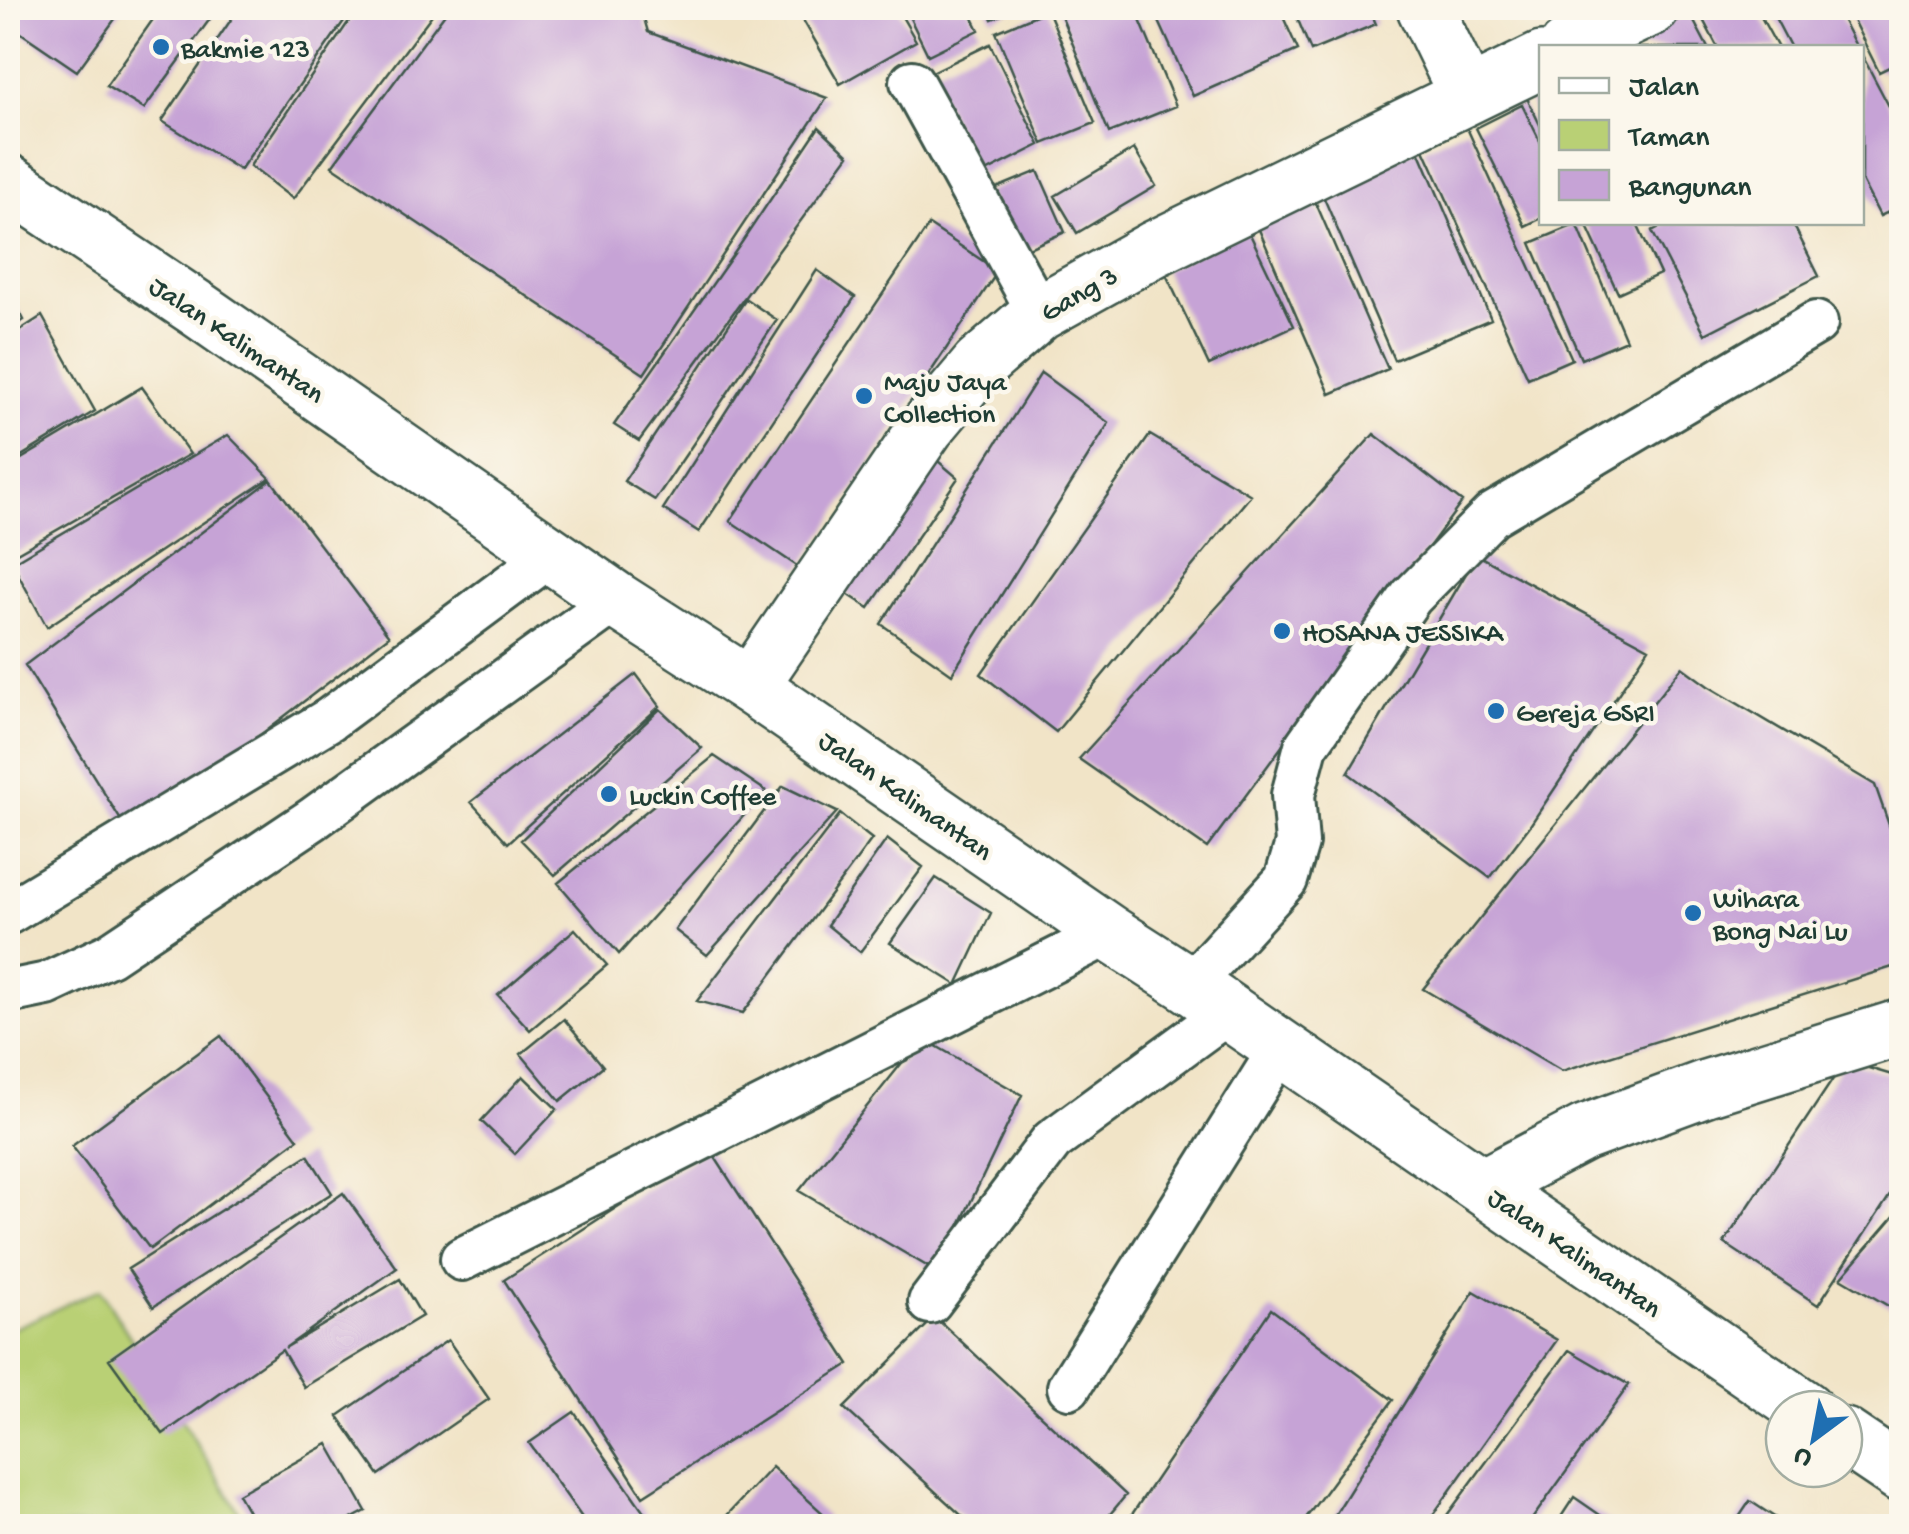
<svg xmlns="http://www.w3.org/2000/svg" width="1909" height="1534" font-family="'Gochi Hand',sans-serif">
	<rect width="100%" height="100%" fill="#fbf7ec"/>
	<filter id="ink" filterUnits="userSpaceOnUse"><feTurbulence type="fractalNoise" baseFrequency=".01" numOctaves="2"/><feDisplacementMap in="SourceGraphic" scale="20" xChannelSelector="R" yChannelSelector="G"/><feConvolveMatrix kernelMatrix="1 2 1 2 8 2 1 2 1" color-interpolation-filters="sRGB"/></filter>
	<filter id="wash" filterUnits="userSpaceOnUse"><feTurbulence type="fractalNoise" baseFrequency=".0048" numOctaves="4" result="noise"/><feDisplacementMap in="SourceGraphic" scale="40" xChannelSelector="R" yChannelSelector="G"/><feGaussianBlur stdDeviation="2.25" result="paint"/><feColorMatrix in="noise" values="0 0 0 0 0 0 0 0 0 0 0 0 0 0 0 0 0 1.4 0 .05"/><feComposite in="paint" operator="in"/></filter>
	<g filter="url(#wash)">
		<rect width="100%" height="100%" fill="#f1e4c7"/>
		<path fill="#b9d075" stroke="#6c8654" stroke-width="2.5" d="M100 1289 248 1526H8V1331Z"/>
		<g id="blocks">
			<path fill="#c6a3d6" d="M8 8H123L77 71 8 24Z
				M161 8H218L144 109 106 86Z
				M239 8H353L240 170 162 121Z
				M358 8H437L293 199 250 166Z
				M449 8H641L648 32 827 98 644 374 332 166Z
				M796 8H897L916 41 840 84Z
				M905 8H968L979 30 928 55Z
				M987 8H1018L992 19Z
				M1058 8H1135L1176 106 1109 133Z
				M1153 8H1279L1298 50 1193 96Z
				M1293 8H1369L1376 24 1311 51Z
				M1708 8H1756L1778 48H1718L1699 12Z
				M1770 8H1836L1857 48H1791Z
				M1847 8H1892L1902 27V61L1879 72Z
				M1048 10 1095 123 1043 144 996 32Z
				M1689 12 1708 48H1623Z
				M990 44 1040 145 980 175 930 73Z
				M1862 55 1902 131V206L1880 216 1862 181Z
				M1542 91V129L1527 98Z
				M1522 105 1542 145V218L1525 226 1476 128Z
				M819 127 849 155 639 441 614 425 742 242Z
				M1467 128 1572 359 1528 378 1424 149Z
				M1418 148 1491 319 1394 360 1320 189Z
				M1134 149 1156 186 1077 233 1055 196Z
				M1038 171 1065 232 1015 254 987 192Z
				M1312 194 1388 369 1330 394 1254 218Z
				M1585 222H1636L1660 274 1618 293Z
				M1669 222H1792L1819 276 1705 334 1652 231Z
				M1577 224 1626 340 1581 359 1531 243Z
				M929 225 998 271 800 568 730 521Z
				M1248 230 1294 326 1209 365 1164 270Z
				M817 270 855 297 699 532 663 509Z
				M8 289 24 320 8 330Z
				M746 299 777 320 655 500 624 481Z
				M42 316 95 411 8 464V338Z
				M1041 373 1109 423 952 674 881 624Z
				M142 387 190 454 8 558V467Z
				M1374 434 1462 502 1207 848 1079 759Z
				M228 435 270 478 47 627 12 563Z
				M1150 435 1251 495 1056 732 981 674Z
				M932 456 958 478 869 608 838 588Z
				M271 480 389 636 130 835 25 665Z
				M1477 555 1649 648 1529 827 1490 878 1348 773Z
				M1682 667 1708 686 1875 785 1902 862V964L1562 1071 1423 989Z
				M636 674 660 706 508 843 471 802Z
				M660 709 702 748 555 875 521 840Z
				M714 756 766 791 619 954 558 883Z
				M783 786 837 812 707 955 675 930Z
				M840 814 872 839 743 1013 697 1001Z
				M887 839 923 867 860 952 827 925Z
				M936 878 991 913 957 985 890 943Z
				M575 929 607 965 530 1030 498 995Z
				M564 1019 603 1066 560 1101 521 1054Z
				M221 1036 298 1139 150 1249 72 1146Z
				M922 1038 1022 1095 937 1272 799 1191Z
				M1845 1061 1902 1078V1177L1818 1305 1724 1243Z
				M523 1076 557 1109 515 1154 481 1121Z
				M709 1148 849 1364 643 1496 504 1280Z
				M308 1155 332 1193 153 1307 128 1269Z
				M343 1193 397 1268 285 1348 400 1279 422 1316 304 1387 282 1350 163 1434 109 1359Z
				M1902 1207V1314L1841 1278Z
				M1474 1291 1557 1340 1425 1526H1328Z
				M1271 1309 1393 1400 1300 1526H1124Z
				M935 1317 1126 1495 1100 1526H973L844 1408Z
				M448 1340 489 1399 379 1475 338 1416Z
				M1569 1350 1629 1385 1527 1526H1439Z
				M574 1412 654 1526H588L529 1443Z
				M328 1444 366 1511 338 1526H256L238 1494Z
				M772 1467 827 1517 818 1526H717Z
				M1574 1497 1616 1526H1555Z
				M1750 1501 1788 1526H1733Z"/>
		</g>
	</g>
	<g filter="url(#ink)">
		<use href="#blocks" fill-opacity="0" stroke="#3e564a" stroke-width="2.5"/>
		<g fill="none" stroke-linecap="round" stroke-linejoin="round">
			<defs>
				<path id="service" d="M912 82 1039 313
					M8 913 330 719 552 554
					M1190 985 1286 880 1297 843 1293 795 1306 746 1411 597 1492 515 1816 323
					M8 992 47 984 109 955 313 819 616 600
					M462 1259 1109 933
					M930 1302 1052 1141 1228 1012
					M1069 1387 1281 1048"/>
				<path id="minor" d="M1425 8 1467 95
					M1567 48 1651 8
					M750 686 926 428 979 365 1039 313 1154 249 1542 60
					M1483 1186 1584 1133 1706 1088 1902 1027"/>
				<path id="secondary" d="M8 182 199 310 616 600 750 686 1109 933 1190 985 1805 1409
					M1844 1436 1902 1475"/>
			</defs>
			<use href="#service" stroke="#3e564a" stroke-width="48"/>
			<use href="#minor" stroke="#3e564a" stroke-width="60"/>
			<use href="#secondary" stroke="#3e564a" stroke-width="60"/>
			<use href="#service" stroke="#fff" stroke-width="42"/>
			<use href="#minor" stroke="#fff" stroke-width="55"/>
			<use href="#secondary" stroke="#fff" stroke-width="55"/>
		</g>
	</g>
	<g fill="#1f6fb2" stroke="#fbf7ec" stroke-width="4">
		<circle cx="161" cy="47" r="10"/>
		<circle cx="864" cy="396" r="10"/>
		<circle cx="1282" cy="631" r="10"/>
		<circle cx="1496" cy="711" r="10"/>
		<circle cx="609" cy="794" r="10"/>
		<circle cx="1693" cy="913" r="10"/>
	</g>
	<g text-anchor="middle" stroke-width="9" stroke-linejoin="round" paint-order="stroke">
		<g font-size="28" fill="#1f3d34" stroke="#fbf7ec" text-anchor="start">
			<text x="181" y="57">Bakmie 123</text>
			<text x="884" y="390">Maju Jaya<tspan x="884" dy="32">Collection</tspan></text>
			<text x="1302" y="641">HOSANA JESSIKA</text>
			<text x="1516" y="721">Gereja GSRI</text>
			<text x="629" y="804">Luckin Coffee</text>
			<text x="1713" y="907">Wihara<tspan x="1713" dy="32">Bong Nai Lu</tspan></text>
		</g>
		<g font-size="28" fill="#1f3d34" stroke="#fbf7ec">
			<text transform="translate(1078 292) rotate(-30)" y="10">Gang 3</text>
			<text transform="translate(238 338) rotate(34)" y="10">Jalan Kalimantan</text>
			<text transform="translate(907 794) rotate(35)" y="10">Jalan Kalimantan</text>
			<text transform="translate(1576 1251) rotate(35)" y="10">Jalan Kalimantan</text>
		</g>
	</g>
	<rect width="1909" height="1534" fill="none" stroke="#fbf7ec" stroke-width="40"/>
	<rect x="1539" y="45" width="325" height="180" fill="#fbf7ec" stroke="#a3ada2" stroke-width="2.5"/>
	<rect x="1559" y="78" width="50" height="15" fill="#ffffff" stroke="#a3ada2" stroke-width="2.5"/>
	<text x="1629" y="95" font-size="30" fill="#1f3d34">Jalan</text>
	<rect x="1559" y="120" width="50" height="30" fill="#b9d075" stroke="#a3ada2" stroke-width="2.5"/>
	<text x="1629" y="145" font-size="30" fill="#1f3d34">Taman</text>
	<rect x="1559" y="170" width="50" height="30" fill="#c6a3d6" stroke="#a3ada2" stroke-width="2.5"/>
	<text x="1629" y="195" font-size="30" fill="#1f3d34">Bangunan</text>
	<g transform="translate(1814 1439) rotate(212)"><circle r="48" fill="#fbf7ec" stroke="#a3ada2" stroke-width="2.5"/>
	<path d="M0-8L18 38L0 25L-18 38Z" fill="#1f6fb2"/>
	<text y="-15" font-size="28" font-weight="bold" text-anchor="middle" fill="#1f3d34">U</text>
	</g>
</svg>
